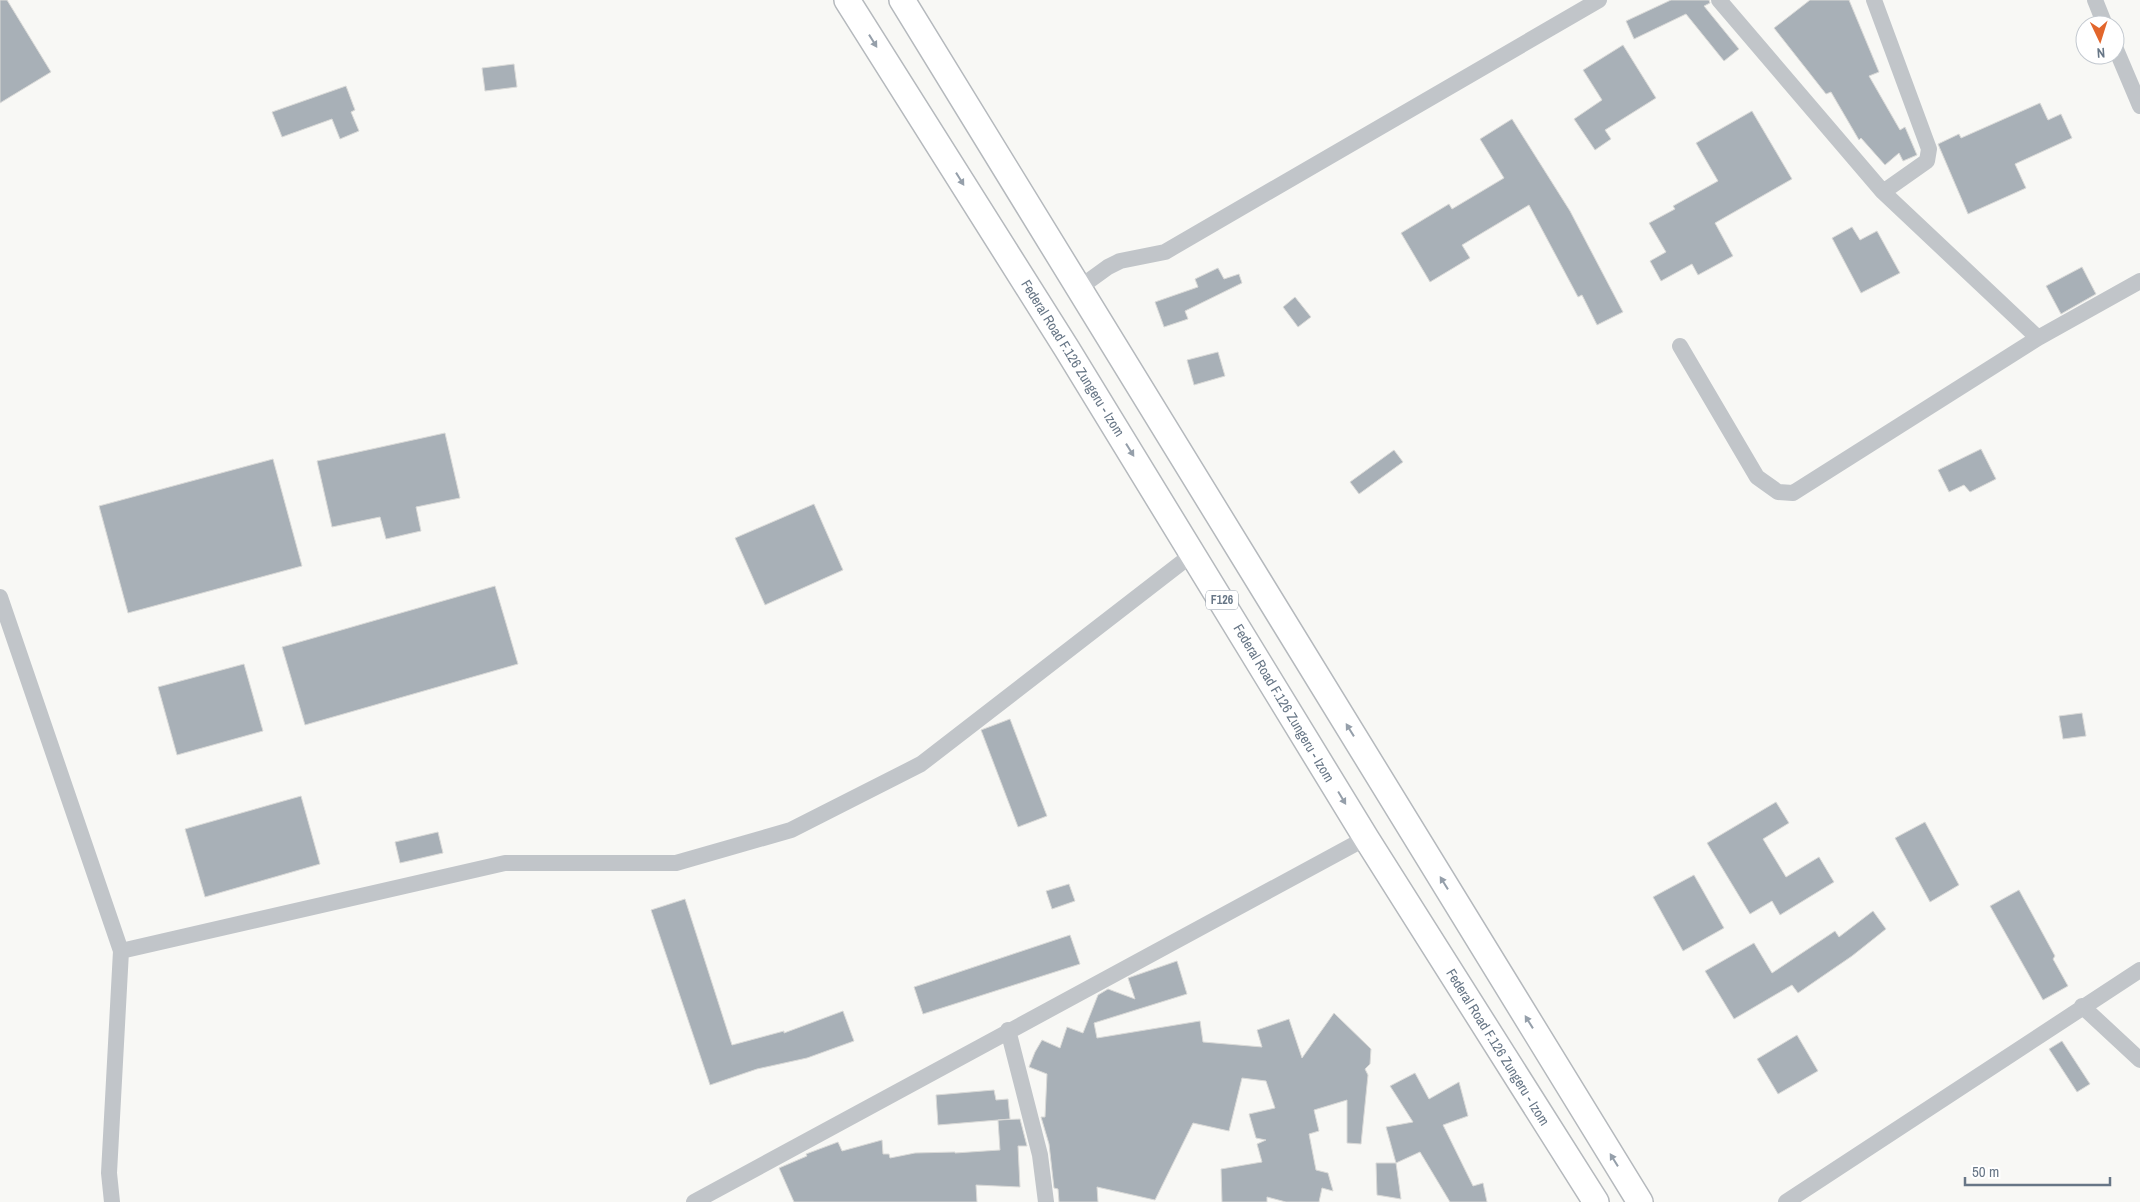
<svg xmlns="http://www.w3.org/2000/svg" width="2140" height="1202" font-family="'Archivo Narrow',sans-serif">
	<rect width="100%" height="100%" fill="#f8f8f5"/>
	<path fill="#a8b0b7" stroke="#dadad8" d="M0 0H7L51 72 0 103Z
		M1671 0H1709L1710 3 1704 6 1739 49 1724 61 1686 14 1634 39 1626 21Z
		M1810 0H1849L1879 72 1869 76 1900 130 1905 127 1917 155 1903 161 1899 153 1885 165 1861 138 1859 140 1831 92 1826 94 1774 28Z
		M1623 45 1656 98 1605 130 1611 139 1595 150 1574 119 1602 100 1583 70Z
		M514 64 517 87 485 91 482 68Z
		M346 86 355 110 351 112 359 131 340 139 332 119 282 137 272 112Z
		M2040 103 2048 120 2061 114 2072 138 2015 164 2026 188 1968 214 1938 144 1959 134 1961 138Z
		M1752 111 1792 179 1715 223 1733 256 1698 275 1692 264 1661 281 1650 261 1666 252 1649 223 1675 209 1673 206 1718 181 1696 143Z
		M1512 119 1570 211 1623 312 1597 325 1582 295 1578 297 1529 205 1462 245 1470 258 1430 282 1401 233 1449 204 1452 209 1504 178 1480 139Z
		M1852 227 1860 240 1877 231 1900 273 1861 293 1832 238Z
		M2082 267 2096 294 2061 314 2046 286Z
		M1218 268 1224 279 1239 274 1242 283 1185 311 1188 319 1164 327 1155 302 1198 287 1195 279Z
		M1295 297 1311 317 1298 327 1283 307Z
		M1218 352 1225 376 1194 385 1187 360Z
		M445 433 460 498 416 507 421 531 386 539 380 517 332 527 317 461Z
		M1981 449 1996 479 1970 492 1964 485 1949 492 1938 470Z
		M1394 450 1403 462 1359 494 1350 482Z
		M273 459 302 566 128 613 99 506Z
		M814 504 843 570 765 605 735 538Z
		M495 586 518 664 305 725 282 647Z
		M244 664 263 731 177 755 158 687Z
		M2082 713 2086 736 2063 739 2059 716Z
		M1010 719 1047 816 1018 827 981 730Z
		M301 796 320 864 205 897 185 829Z
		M1776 802 1789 823 1763 839 1786 877 1819 857 1834 882 1780 915 1772 901 1750 914 1707 843Z
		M1925 822 1959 885 1930 902 1895 838Z
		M438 832 443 853 400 863 395 842Z
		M1694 875 1724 928 1683 951 1653 897Z
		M1069 884 1075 901 1052 909 1046 891Z
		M2019 890 2055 956 2053 959 2068 986 2043 1000 1990 906Z
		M685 899 732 1045 784 1031V1033L843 1011 854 1041 807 1058 757 1069 710 1085 651 910Z
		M1873 911 1886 929 1852 956 1798 993 1792 985 1734 1019 1705 971 1754 943 1772 973 1835 931 1839 937Z
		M1070 935 1080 964 923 1014 914 987Z
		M1177 961 1187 994 1094 1023 1097 1038 1200 1021 1203 1042 1262 1047 1257 1030 1289 1019 1302 1058 1334 1013 1371 1049 1370 1064 1365 1069 1368 1075 1361 1144 1347 1143V1100L1314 1110 1319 1131 1309 1134 1316 1170 1328 1173 1333 1191 1322 1188 1319 1202H1286L1267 1197V1202H1222L1221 1169 1262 1162 1257 1144 1266 1140 1256 1138 1249 1114 1275 1108 1266 1081 1242 1078 1229 1131 1193 1123 1155 1200 1097 1187 1098 1202H1059L1058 1189 1054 1188 1049 1144 1041 1117H1045L1047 1074 1029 1067 1035 1052 1042 1040 1060 1048 1067 1027 1083 1033 1098 995 1108 989 1135 999 1128 978Z
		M1797 1035 1818 1071 1778 1094 1757 1059Z
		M2062 1041 2090 1084 2077 1092 2049 1049Z
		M1415 1073 1429 1099 1459 1082 1468 1116 1443 1125 1473 1186 1483 1183 1487 1202H1450L1420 1152 1396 1163 1386 1127 1413 1122 1390 1086Z
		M994 1090 996 1100 1008 1099 1010 1119 938 1125 936 1095Z
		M1020 1119 1027 1146H1018L1020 1187 976 1185 977 1202H794L779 1168 807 1156 806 1154 838 1142 842 1151 882 1140 883 1154H889L890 1158 915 1153 955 1152V1153L1000 1150 998 1120Z
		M1376 1163H1396L1401 1199 1377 1195Z"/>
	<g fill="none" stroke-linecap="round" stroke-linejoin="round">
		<defs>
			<path id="primary" d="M847 0 1067 349 1366 838 1596 1202
				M902 0 1640 1202"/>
		</defs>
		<use href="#primary" stroke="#b5b9bd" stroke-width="28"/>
		<path stroke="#c1c5c9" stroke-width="16" d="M1719 0 1883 192 2038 338
			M1874 0 1929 149 1927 161 1883 192
			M2095 0 2105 25
			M2115 47 2140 106
			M1079 288 1108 267 1120 261 1165 252 1599 0
			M1680 346 1757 477 1778 492 1793 493 2038 338 2140 281
			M0 597 121 951 109 1173 112 1202
			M121 951 505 863H676L791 830 921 764 1194 553
			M2082 1006 2140 1060
			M1008 1030 1040 1155 1046 1202
			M694 1202 1366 838
			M1786 1202 2140 970"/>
		<use href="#primary" stroke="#fff" stroke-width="25"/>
	</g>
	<defs><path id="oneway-solid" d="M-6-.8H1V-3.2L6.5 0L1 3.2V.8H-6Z" transform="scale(1.25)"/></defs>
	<g fill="#959faa">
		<use href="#oneway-solid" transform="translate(873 41) rotate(58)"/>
		<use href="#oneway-solid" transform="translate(960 179) rotate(58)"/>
		<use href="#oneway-solid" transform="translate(1130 450) rotate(58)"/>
		<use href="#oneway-solid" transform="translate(1350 730) rotate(-122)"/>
		<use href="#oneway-solid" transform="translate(1342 798) rotate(59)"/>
		<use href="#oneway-solid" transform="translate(1444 883) rotate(-122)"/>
		<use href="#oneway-solid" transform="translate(1529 1022) rotate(-122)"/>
		<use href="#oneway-solid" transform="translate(1614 1160) rotate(-122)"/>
	</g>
	<g text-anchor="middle" stroke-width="5" stroke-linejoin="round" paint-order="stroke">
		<rect fill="#fff" stroke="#959faa" stroke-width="1" x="1206" y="590.5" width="32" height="19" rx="4"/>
		<g font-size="12" font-weight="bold" fill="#677686">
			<text x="1222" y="604">F126</text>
		</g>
		<g font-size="14" fill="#677686" stroke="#fff">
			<text transform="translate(1073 358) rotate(58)" y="5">Federal Road F.126 Zungeru - Izom</text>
			<text transform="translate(1284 703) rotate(59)" y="5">Federal Road F.126 Zungeru - Izom</text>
			<text transform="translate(1498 1047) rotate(58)" y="5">Federal Road F.126 Zungeru - Izom</text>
		</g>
	</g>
	<g transform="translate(2100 40) rotate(176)"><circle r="24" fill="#ffffff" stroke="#c2c8cf"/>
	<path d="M0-4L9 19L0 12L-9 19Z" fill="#e2662c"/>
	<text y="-8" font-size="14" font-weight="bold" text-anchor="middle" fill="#677686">N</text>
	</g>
	<path d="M1965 1177v8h145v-8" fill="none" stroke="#677686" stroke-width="2.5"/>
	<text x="1972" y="1177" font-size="15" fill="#677686" stroke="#ffffff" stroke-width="4" paint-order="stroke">50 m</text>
</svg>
